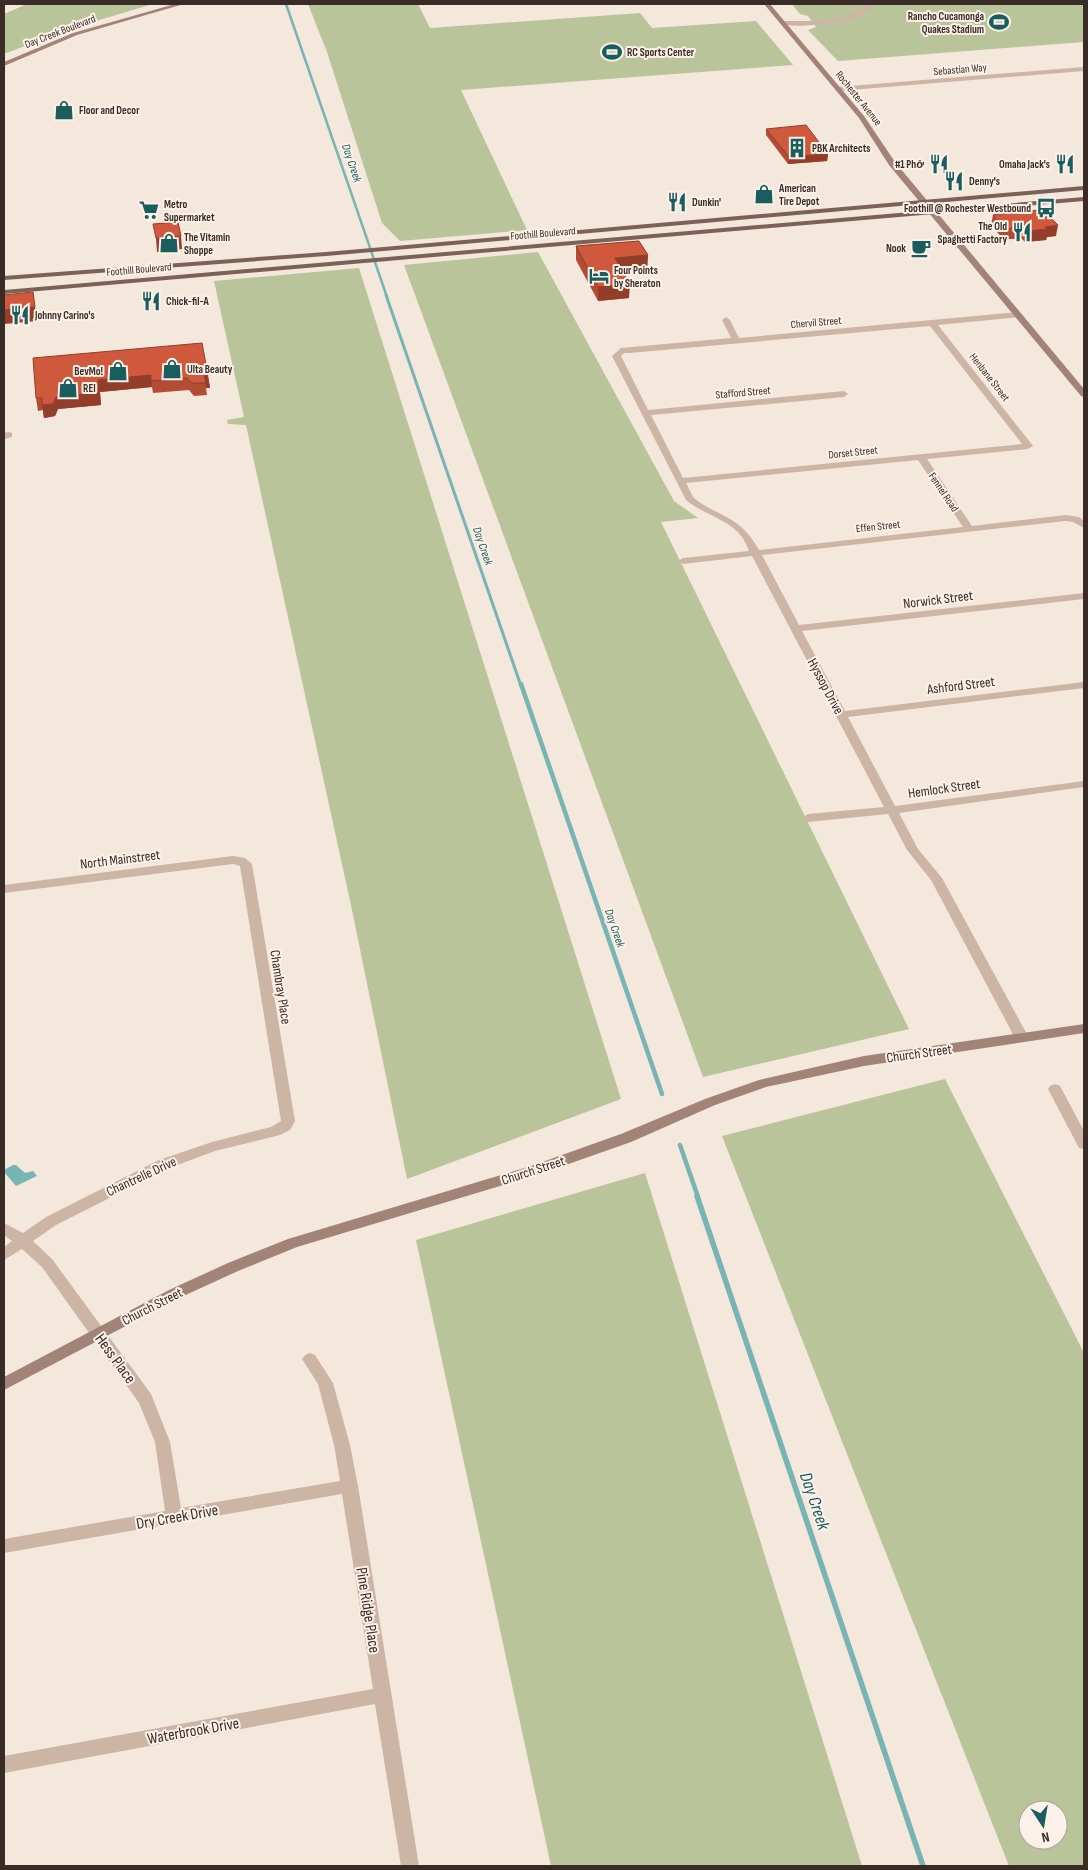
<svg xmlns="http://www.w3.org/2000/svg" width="1088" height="1870" font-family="'Sofia Sans Condensed',sans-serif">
	<rect width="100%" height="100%" fill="#f4e7db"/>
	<path fill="#b9c49a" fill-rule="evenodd" d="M27 4H153L69 29 4 54V14Z
		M308 4H418L430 28 640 13 652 28 756 21 793 65 461 90 527 230 400 241 382 223 327 52Z
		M792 4H1084V42L838 61 808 30 816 27 808 16 800 14Z
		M538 252 674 501 698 518 661 522 909 1029 703 1077 404 265Z
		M359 268 621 1099 407 1179 352 910 246 425 228 424 227 420 244 417 214 281Z
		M945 1079 1084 1353V1866H1009L722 1136ZM1028 1810H1058V1840H1028Z
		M645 1173 862 1866H551L416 1240Z"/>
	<path fill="#77b4b3" d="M13 1165H16L25 1173 33 1171 37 1176 16 1186 4 1172V1170Z"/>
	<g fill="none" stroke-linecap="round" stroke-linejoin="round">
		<path stroke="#77b4b3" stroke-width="2.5" d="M286 4 387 297"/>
		<path stroke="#77b4b3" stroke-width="3" d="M386 295 521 686"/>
		<path stroke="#77b4b3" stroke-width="4.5" d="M521 684 662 1094
			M680 1145 698 1197"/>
		<path stroke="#77b4b3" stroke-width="5.5" d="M697 1196 923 1866"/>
		<path fill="#cdb5a6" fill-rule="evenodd" d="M869 4H876C872 8 866 13 861 16 847 22 791 30 780 23L783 21C813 21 844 23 869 4Z
			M1084 67V71L838 91 835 89 838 87Z
			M1018 312 1022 315 1021 317 938 325 1033 446 1028 449 927 459 972 526 1066 515 1079 517 1084 521V528L1073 522 1066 521 762 555 799 625 1084 593V599L802 631 845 711 1084 682V688L848 717 895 806 1084 781V787L899 813 918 849 942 878 1029 1038 1027 1041H1017L1015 1038 931 880 907 850 888 814 808 822 802 818 808 814 884 807 752 556 683 564 678 561 683 558 749 551C747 546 745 541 742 537 729 519 702 514 686 500L612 356 621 348 731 338 722 320 726 317 730 320 739 338ZM930 326 1022 444 683 478 651 415 844 397 848 394 844 391 648 410 621 356 624 353H630ZM918 460 963 527 759 550C742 519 726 519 699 502L693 497 686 483Z
			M9 432 12 433V437L4 439V433Z
			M233 856 245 858 252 864 295 1121 290 1130 280 1135 215 1151 169 1168 56 1225 33 1241 52 1259 151 1394 170 1442 181 1508 340 1481 334 1445 318 1384 302 1359 305 1355 310 1353 315 1355 333 1383 350 1445 358 1486 419 1866H401L375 1704 4 1773V1756L373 1689 342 1494 4 1553V1539L165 1511 155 1442 139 1403 42 1267 22 1249 4 1260V1247L12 1241 4 1235V1223L23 1233 46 1217 159 1160 212 1142 271 1127 281 1121 240 866 233 864 4 893V885Z
			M1055 1084 1060 1086 1084 1131V1149L1079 1148 1048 1089 1050 1086Z"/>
		<path fill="#a18477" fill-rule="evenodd" d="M175 4H184L77 35 4 66V62L73 33Z
			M764 4H770L864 116 895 162 1084 389V397L1081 396 889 165 859 118Z
			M1084 1024V1033L864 1066 766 1087 715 1105 631 1142 540 1174 297 1247 238 1271 179 1298 4 1390V1377L169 1290 228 1263 288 1239 531 1166 621 1134 705 1099 759 1080 864 1056Z"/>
		<path fill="#7c6157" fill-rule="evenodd" d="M1084 186V190L326 256 4 280V276L326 252Z
			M1084 197V201L4 294V290Z"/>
	</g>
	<path fill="#b34c34" d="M766 129 828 154 827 161 788 164 766 135Z
		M993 215 1056 236 1047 237 1046 240 1025 242 1022 239H1003L991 225Z
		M576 246 648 255 647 269 623 271 629 298 598 301 576 260Z
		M202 343 210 388H206L207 395 194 396 189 390 153 393 152 387 100 392 101 405 58 409 55 416 44 418 43 410 38 411 36 398Z"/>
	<path fill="#923e2b" d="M828 154 827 161 788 164 789 157Z
		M1058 225 1056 236 1047 237 1046 240 1025 242 1027 231 1045 227Z
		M181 236 182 249 157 252 156 238Z
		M648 255 647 269 615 272V258Z
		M630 284 629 298 598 301V287Z
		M33 292 37 321 4 324V310Z
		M151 375 152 387 100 392 101 405 58 409 55 416 44 418 42 405 56 397 98 380Z
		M208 375 210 388H206L204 376Z"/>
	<path fill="#d0583d" stroke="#923e2b" d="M806 125 828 154 789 157 766 129Z
		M1043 210 1058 225 1045 227 1048 229 1027 231 1024 228 1004 229 993 215 1013 212Z
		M178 222 181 236 156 238 153 224Z
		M639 241 648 255 615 258 630 284 598 287 576 246Z
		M33 292 35 307 4 310V295Z
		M202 343 208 375 204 376 206 383H192L187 378 151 381V375L98 380 99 393 56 397 53 404 42 405V398H36L33 358Z"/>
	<defs>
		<symbol id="stadium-bare" viewBox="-9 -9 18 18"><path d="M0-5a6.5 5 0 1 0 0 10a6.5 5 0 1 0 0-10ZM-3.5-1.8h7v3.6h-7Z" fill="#195d5e" stroke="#fbf1e8" stroke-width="2.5" paint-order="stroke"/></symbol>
		<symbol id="shop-bare" viewBox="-9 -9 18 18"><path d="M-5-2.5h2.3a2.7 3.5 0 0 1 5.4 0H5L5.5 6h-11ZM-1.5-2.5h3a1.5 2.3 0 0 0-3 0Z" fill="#195d5e" stroke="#fbf1e8" stroke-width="2.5" paint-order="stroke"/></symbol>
		<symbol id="building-bare" viewBox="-9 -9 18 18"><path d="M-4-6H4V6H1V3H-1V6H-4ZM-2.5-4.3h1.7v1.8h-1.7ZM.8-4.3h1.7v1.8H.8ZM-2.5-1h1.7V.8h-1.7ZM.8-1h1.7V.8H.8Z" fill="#195d5e" stroke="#fbf1e8" stroke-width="2.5" paint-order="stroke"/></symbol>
		<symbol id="restaurant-bare" viewBox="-9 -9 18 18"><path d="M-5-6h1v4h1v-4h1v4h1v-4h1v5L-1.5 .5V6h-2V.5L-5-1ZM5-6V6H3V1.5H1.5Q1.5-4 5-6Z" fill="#195d5e" stroke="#fbf1e8" stroke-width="2.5" paint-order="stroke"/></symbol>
		<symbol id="bus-bare" viewBox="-9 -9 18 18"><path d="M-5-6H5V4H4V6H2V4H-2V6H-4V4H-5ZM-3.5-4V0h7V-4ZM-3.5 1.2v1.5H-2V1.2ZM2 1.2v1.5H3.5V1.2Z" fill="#195d5e" stroke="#fbf1e8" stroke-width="2.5" paint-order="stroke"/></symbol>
		<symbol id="supermarket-bare" viewBox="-9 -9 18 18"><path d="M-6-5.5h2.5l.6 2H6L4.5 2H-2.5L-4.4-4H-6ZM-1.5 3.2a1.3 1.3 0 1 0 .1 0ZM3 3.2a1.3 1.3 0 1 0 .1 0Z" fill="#195d5e" stroke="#fbf1e8" stroke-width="2.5" paint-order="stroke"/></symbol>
		<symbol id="cafe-bare" viewBox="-9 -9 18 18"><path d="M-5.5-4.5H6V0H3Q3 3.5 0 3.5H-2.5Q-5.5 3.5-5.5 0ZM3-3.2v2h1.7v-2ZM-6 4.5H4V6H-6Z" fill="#195d5e" stroke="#fbf1e8" stroke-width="2.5" paint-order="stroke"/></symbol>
		<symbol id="hotel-bare" viewBox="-9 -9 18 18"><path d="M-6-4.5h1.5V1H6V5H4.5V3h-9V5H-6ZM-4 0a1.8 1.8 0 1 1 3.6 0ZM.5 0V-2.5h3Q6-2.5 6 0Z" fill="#195d5e" stroke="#fbf1e8" stroke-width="2.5" paint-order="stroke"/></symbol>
	</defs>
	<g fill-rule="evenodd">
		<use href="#stadium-bare" x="985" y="8" width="28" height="28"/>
		<use href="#stadium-bare" x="598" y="38" width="28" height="28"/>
		<use href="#shop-bare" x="50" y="96" width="28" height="28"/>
		<use href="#building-bare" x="783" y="134" width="28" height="28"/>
		<use href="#restaurant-bare" x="925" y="150" width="28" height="28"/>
		<use href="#restaurant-bare" x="1051" y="150" width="28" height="28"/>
		<use href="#restaurant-bare" x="940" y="167" width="28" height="28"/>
		<use href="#shop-bare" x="750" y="180" width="28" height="28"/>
		<use href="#restaurant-bare" x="663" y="188" width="28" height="28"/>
		<use href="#bus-bare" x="1032" y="194" width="28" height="28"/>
		<use href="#supermarket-bare" x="135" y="196" width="28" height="28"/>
		<use href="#restaurant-bare" x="1008" y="218" width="28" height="28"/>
		<use href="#shop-bare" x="155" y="229" width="28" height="28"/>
		<use href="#cafe-bare" x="907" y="234" width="28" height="28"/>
		<use href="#hotel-bare" x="585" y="262" width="28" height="28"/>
		<use href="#restaurant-bare" x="137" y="287" width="28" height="28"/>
		<use href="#restaurant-bare" x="6" y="301" width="28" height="28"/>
		<use href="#shop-bare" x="158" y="355" width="28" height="28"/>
		<use href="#shop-bare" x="104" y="357" width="28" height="28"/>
		<use href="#shop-bare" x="54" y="374" width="28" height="28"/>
	</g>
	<g text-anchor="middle" stroke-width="4" stroke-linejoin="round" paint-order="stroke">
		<g font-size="11" font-weight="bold" fill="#392c27" stroke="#fbf1e8" text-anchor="start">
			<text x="984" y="20" text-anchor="end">Rancho Cucamonga<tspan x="984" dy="13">Quakes Stadium</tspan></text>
			<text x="627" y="56">RC Sports Center</text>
			<text x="79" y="114">Floor and Decor</text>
			<text x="812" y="152">PBK Architects</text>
			<text x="924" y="168" text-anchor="end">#1 Phở</text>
			<text x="1050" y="168" text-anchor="end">Omaha Jack's</text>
			<text x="969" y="185">Denny's</text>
			<text x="779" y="192">American<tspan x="779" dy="13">Tire Depot</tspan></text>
			<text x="692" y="206">Dunkin'</text>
			<text x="164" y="208">Metro<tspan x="164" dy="13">Supermarket</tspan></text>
			<text x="1031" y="212" text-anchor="end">Foothill @ Rochester Westbound</text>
			<text x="1007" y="230" text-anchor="end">The Old<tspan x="1007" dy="13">Spaghetti Factory</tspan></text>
			<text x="184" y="241">The Vitamin<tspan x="184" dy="13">Shoppe</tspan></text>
			<text x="906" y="252" text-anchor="end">Nook</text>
			<text x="614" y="274">Four Points<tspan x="614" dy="13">by Sheraton</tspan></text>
			<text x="166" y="305">Chick-fil-A</text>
			<text x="35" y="319">Johnny Carino's</text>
			<text x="187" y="373">Ulta Beauty</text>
			<text x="103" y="375" text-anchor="end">BevMo!</text>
			<text x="83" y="392">REI</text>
		</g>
		<g font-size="11" fill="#392c27" stroke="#fbf1e8">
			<text transform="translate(60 31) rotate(-21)" y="4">Day Creek Boulevard</text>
			<text transform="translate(960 69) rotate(-5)" y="4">Sebastian Way</text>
			<text transform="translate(859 98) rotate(51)" y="4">Rochester Avenue</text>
			<text transform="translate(543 233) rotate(-5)" y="4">Foothill Boulevard</text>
			<text transform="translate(139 269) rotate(-5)" y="4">Foothill Boulevard</text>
			<text transform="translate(816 322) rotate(-5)" y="4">Chervil Street</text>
			<text transform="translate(990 377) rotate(52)" y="4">Henbane Street</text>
			<text transform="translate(743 392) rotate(-5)" y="4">Stafford Street</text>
			<text transform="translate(853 452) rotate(-6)" y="4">Dorset Street</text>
			<text transform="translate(944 492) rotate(56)" y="4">Fennel Road</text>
			<text transform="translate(878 526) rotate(-6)" y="4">Effen Street</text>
		</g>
		<g font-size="12" font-style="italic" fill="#195d5e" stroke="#fbf1e8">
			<text transform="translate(352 163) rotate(71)" y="4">Day Creek</text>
			<text transform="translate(483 546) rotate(71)" y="4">Day Creek</text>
			<text transform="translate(615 928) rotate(71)" y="4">Day Creek</text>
		</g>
		<g font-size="14" fill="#392c27" stroke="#fbf1e8">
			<text transform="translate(938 599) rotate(-7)" y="5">Norwick Street</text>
			<text transform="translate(961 685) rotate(-7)" y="5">Ashford Street</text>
			<text transform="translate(826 686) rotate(62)" y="5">Hyssop Drive</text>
			<text transform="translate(944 788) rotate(-8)" y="5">Hemlock Street</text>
			<text transform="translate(120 859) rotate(-7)" y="5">North Mainstreet</text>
			<text transform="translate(281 987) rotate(81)" y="5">Chambray Place</text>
			<text transform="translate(919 1053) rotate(-8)" y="5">Church Street</text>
			<text transform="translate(533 1170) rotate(-18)" y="5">Church Street</text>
			<text transform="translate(141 1176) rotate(-25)" y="5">Chantrelle Drive</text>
			<text transform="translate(152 1306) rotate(-27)" y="5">Church Street</text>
		</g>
		<g font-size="16" fill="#392c27" stroke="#fbf1e8">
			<text transform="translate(116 1358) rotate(54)" y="6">Hess Place</text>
			<text transform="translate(177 1516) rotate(-10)" y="6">Dry Creek Drive</text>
			<text transform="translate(369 1610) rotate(81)" y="6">Pine Ridge Place</text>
			<text transform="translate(193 1730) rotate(-10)" y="6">Waterbrook Drive</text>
		</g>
		<g font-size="18" font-style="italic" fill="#195d5e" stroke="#fbf1e8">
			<text transform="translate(815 1501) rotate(71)" y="6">Day Creek</text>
		</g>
	</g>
	<rect width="1088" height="1870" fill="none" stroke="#392c27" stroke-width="10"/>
	<g transform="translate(1043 1825) rotate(168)"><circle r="24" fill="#fbf1e8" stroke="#ada29b"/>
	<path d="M0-4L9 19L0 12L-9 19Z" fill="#195d5e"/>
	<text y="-8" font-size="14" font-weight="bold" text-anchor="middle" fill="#392c27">N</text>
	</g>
</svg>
